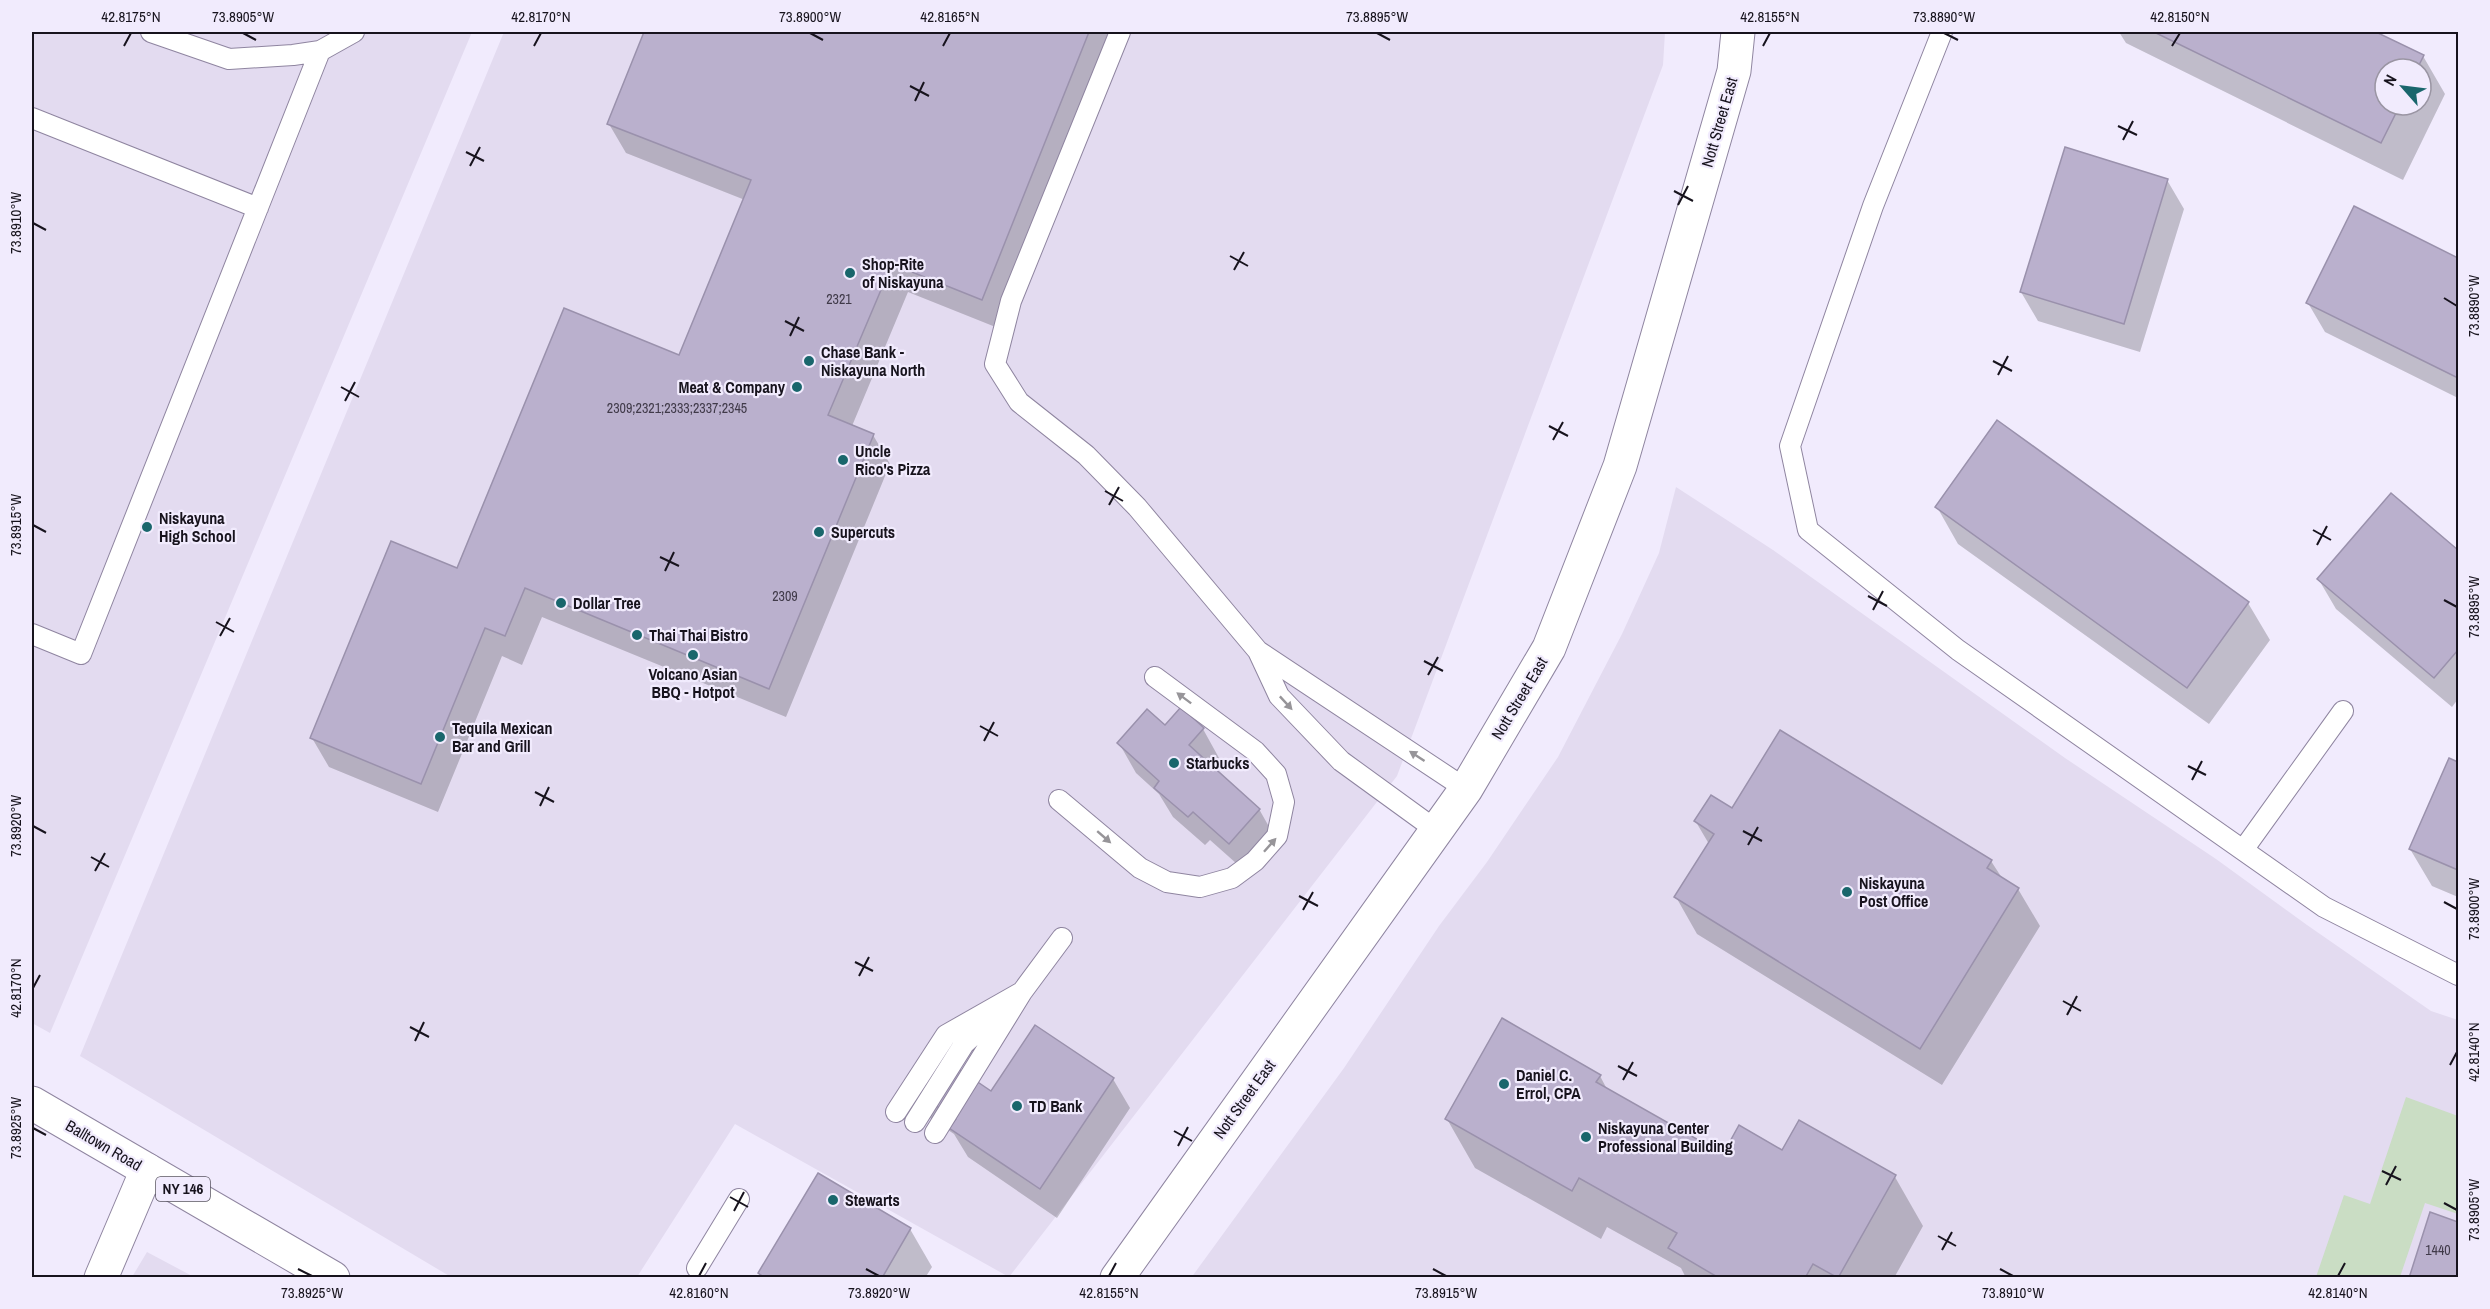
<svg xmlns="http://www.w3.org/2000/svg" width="2490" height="1309" font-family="'Archivo Narrow',sans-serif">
	<rect width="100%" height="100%" fill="#f1ebfd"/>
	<path fill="#e3dbf0" d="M32 32H472L50 1033 32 1023Z
		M504 32H1665L1663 65 1397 776 1009 1277 735 1124 637 1277H451L80 1056Z
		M1676 487 1773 550 2065 758 2216 859 2307 925 2431 1011 2458 1020V1277L1191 1278 1344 1068 1439 926 1487 862 1558 757 1622 634 1659 553Z
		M147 1252 194 1277H132Z"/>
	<path fill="#caddc4" d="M2406 1097 2458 1116V1214L2425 1203 2400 1277H2316L2344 1195 2370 1204Z"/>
	<path fill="#0003" fill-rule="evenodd" d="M646 32H1117L998 328 908 292 852 426 873 435 890 464 786 717 542 617 522 665 502 656 438 812 329 767 312 738 458 570 679 357 745 200 626 153 609 124Z
		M2119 32H2373L2423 56 2445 94 2403 180 2126 43ZM2385 69H2421V105H2385Z
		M2167 180 2184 209 2140 352 2038 321 2021 292Z
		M2355 208 2458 259V398L2325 332 2308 303Z
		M2391 495 2458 552V699L2452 707 2336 609 2319 580Z
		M1937 507 2248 603 2270 640 2209 724 1958 544Z
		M1165 727 1203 729 1219 758 1211 767 1259 809 1276 839 1246 872 1210 840 1205 845 1173 817 1159 794 1136 773 1119 743Z
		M2450 760 2458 764V897L2432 886 2410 849Z
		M1732 810 1991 861 2002 878 2018 889 2040 926 1942 1085 1697 934 1676 897 1709 844 1696 822Z
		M1600 1076 1608 1091 1724 1156 1783 1152 1895 1177 1923 1226 1894 1278H1686L1681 1268 1607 1227 1601 1239 1475 1168 1447 1119Z
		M1113 1079 1130 1108 1057 1218 968 1157 954 1134 927 1116 910 1087 991 1093Z
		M819 1175 910 1229 932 1267 925 1278H762L760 1273Z
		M2431 1214 2458 1223V1278H2410Z"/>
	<path fill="#bab0cd" stroke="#9a91ac" stroke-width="1.5" d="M644 32H1089L982 300 892 264 828 415 874 434 769 689 525 588 505 636 485 628 421 784 310 738 391 541 457 568 564 308 679 355 751 180 607 124Z
		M2154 32H2376L2424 55 2417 69H2385V105H2400L2381 143Z
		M2065 147 2168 179 2124 324 2020 292Z
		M2354 206 2458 258V378L2306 303Z
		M1997 420 2249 602 2187 688 1935 507Z
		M2391 493 2458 550V650L2434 678 2317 579Z
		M1181 707 1204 728 1189 745 1260 809 1229 844 1193 812 1188 817 1154 788 1159 781 1117 743 1147 709 1165 725Z
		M1780 730 1992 860 1987 868 2019 888 1920 1049 1674 897 1714 834 1694 821 1711 795 1732 808Z
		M2449 758 2458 762V870L2409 849Z
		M1502 1018 1601 1075 1596 1082 1723 1154 1739 1125 1782 1150 1799 1120 1896 1175 1838 1278 1813 1264 1805 1278H1719L1668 1248 1677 1233 1579 1178 1572 1191 1445 1119Z
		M1035 1025 1114 1078 1040 1189 949 1128 956 1119 908 1087 932 1051 991 1091Z
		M818 1173 911 1228 882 1278H765L758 1273Z
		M2430 1212 2458 1222V1278H2409Z"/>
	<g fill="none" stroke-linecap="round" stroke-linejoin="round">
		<defs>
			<path id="service" d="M151 32 229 59 293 55 320 51 354 32
				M1120 32 1011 301 995 364 1019 402 1086 455 1137 507 1258 651 1279 696 1341 761 1436 830
				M1942 32 1873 206 1790 446 1808 530 1958 650 2324 907 2458 975
				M32 118 258 208
				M32 634 81 654 320 51
				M1258 651 1466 789
				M1059 800 1140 868 1167 882 1200 887 1232 878 1255 861 1277 836 1284 802 1276 774 1255 751 1155 677
				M2243 850 2343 711
				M896 1112 946 1035 1020 993
				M915 1122 964 1044 991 1019
				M935 1133 1022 992 1062 938
				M697 1268 739 1199"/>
			<path id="minor" d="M101 1278 147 1170"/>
			<path id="tertiary" d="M1117 1278 1466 789 1549 648 1620 466 1734 71 1738 32"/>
			<path id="primary" d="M32 1103 333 1278"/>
		</defs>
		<use href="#service" stroke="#8f85a0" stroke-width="22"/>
		<use href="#minor" stroke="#8f85a0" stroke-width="35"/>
		<use href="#tertiary" stroke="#8f85a0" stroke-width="35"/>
		<use href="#primary" stroke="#8f85a0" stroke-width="35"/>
		<use href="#service" stroke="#fff" stroke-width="20"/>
		<use href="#minor" stroke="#fff" stroke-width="33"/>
		<use href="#tertiary" stroke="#fff" stroke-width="33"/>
		<use href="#primary" stroke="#fff" stroke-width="33"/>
	</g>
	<defs><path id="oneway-solid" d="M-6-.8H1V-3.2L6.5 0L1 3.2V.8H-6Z" transform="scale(1.5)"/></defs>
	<g fill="#979599">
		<use href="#oneway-solid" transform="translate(1184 698) rotate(-143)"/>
		<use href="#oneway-solid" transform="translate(1286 703) rotate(47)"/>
		<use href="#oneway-solid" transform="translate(1417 756) rotate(-147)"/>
		<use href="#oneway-solid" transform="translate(1104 837) rotate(41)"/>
		<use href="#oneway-solid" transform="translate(1270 845) rotate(-48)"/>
	</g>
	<path fill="none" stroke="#17131d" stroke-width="2" d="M243 33 256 40M810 33 823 40M1377 33 1390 40M1944 33 1958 40M124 46 131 33M534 46 541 33M943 46 950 33M1763 46 1770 33M2172 46 2180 33M910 86 929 96M915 101 924 82M2118 126 2137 135M2123 140 2133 121M466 152 484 161M470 166 480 147M1674 191 1693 201M1678 205 1688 186M33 223 46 230M1230 256 1248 266M1234 270 1244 252M2444 298 2457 306M785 321 804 331M790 336 799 317M1993 361 2012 371M1998 375 2008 356M341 387 359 397M345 401 355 382M1549 426 1568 436M1553 440 1563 422M1105 491 1123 501M1109 505 1119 487M33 525 46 532M2313 530 2331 540M2317 545 2327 526M660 557 679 566M665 571 674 552M1868 596 1887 606M2444 600 2457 607M1873 610 1883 591M216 622 234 632M220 636 230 618M1424 661 1443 671M1428 675 1438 657M980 726 998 736M984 741 994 722M2188 766 2206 775M2192 780 2202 761M535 792 554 802M540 806 549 787M33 826 46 833M1743 831 1762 841M1748 845 1758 827M91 857 109 867M95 871 105 853M1299 896 1318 906M2444 902 2457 909M1303 910 1313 892M855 962 873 971M859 976 869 957M33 988 40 975M2063 1001 2081 1011M2067 1015 2077 996M410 1027 429 1037M415 1041 424 1022M2450 1065 2457 1052M1618 1066 1637 1076M1623 1080 1633 1062M33 1128 46 1135M1174 1131 1192 1141M1178 1146 1188 1127M2382 1171 2401 1180M2386 1185 2396 1166M730 1197 748 1207M2444 1203 2457 1210M734 1211 744 1192M1938 1236 1956 1246M1942 1250 1952 1232M298 1269 312 1276M866 1269 879 1276M1433 1269 1446 1276M2000 1269 2013 1276M699 1276 706 1263M1109 1276 1116 1263M2338 1276 2345 1263"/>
	<g fill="#19666c" stroke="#f1ebfd" stroke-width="2">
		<circle cx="850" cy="273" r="6"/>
		<circle cx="809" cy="361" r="6"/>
		<circle cx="797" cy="387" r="6"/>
		<circle cx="843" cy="460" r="6"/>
		<circle cx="147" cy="527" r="6"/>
		<circle cx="819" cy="532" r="6"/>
		<circle cx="561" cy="603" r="6"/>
		<circle cx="637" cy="635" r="6"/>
		<circle cx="693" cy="655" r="6"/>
		<circle cx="440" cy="737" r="6"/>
		<circle cx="1174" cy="763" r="6"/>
		<circle cx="1847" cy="892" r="6"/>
		<circle cx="1504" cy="1084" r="6"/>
		<circle cx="1017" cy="1106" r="6"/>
		<circle cx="1586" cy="1137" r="6"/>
		<circle cx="833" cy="1200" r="6"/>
	</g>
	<g text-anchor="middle" stroke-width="4.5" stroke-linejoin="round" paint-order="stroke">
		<g font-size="14" fill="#403a49">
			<text x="839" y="304">2321</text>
			<text x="677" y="413">2309;2321;2333;2337;2345</text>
			<text x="785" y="601">2309</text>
			<text x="2438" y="1255">1440</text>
		</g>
		<rect fill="#f1ebfd" stroke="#585460" stroke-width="1.5" x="156" y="1177" width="54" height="24" rx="4.5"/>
		<g font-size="15" font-weight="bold" fill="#17131d">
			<text x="183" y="1194">NY 146</text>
		</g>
		<g font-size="16" fill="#17131d" stroke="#f1ebfd">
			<text transform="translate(1719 122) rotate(-74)" y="6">Nott Street East</text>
			<text transform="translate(1519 698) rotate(-59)" y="6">Nott Street East</text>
			<text transform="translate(1244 1099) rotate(-54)" y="6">Nott Street East</text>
			<text transform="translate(104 1145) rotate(30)" y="6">Balltown Road</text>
		</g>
		<g font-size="16" font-weight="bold" fill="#17131d" stroke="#f1ebfd" text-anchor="start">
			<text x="862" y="270">Shop-Rite<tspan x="862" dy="18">of Niskayuna</tspan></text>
			<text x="821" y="358">Chase Bank -<tspan x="821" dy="18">Niskayuna North</tspan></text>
			<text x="785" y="393" text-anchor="end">Meat &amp; Company</text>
			<text x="855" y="457">Uncle<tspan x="855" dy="18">Rico's Pizza</tspan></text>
			<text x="159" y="524">Niskayuna<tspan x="159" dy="18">High School</tspan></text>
			<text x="831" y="538">Supercuts</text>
			<text x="573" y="609">Dollar Tree</text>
			<text x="649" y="641">Thai Thai Bistro</text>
			<text x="693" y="680" text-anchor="middle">Volcano Asian<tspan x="693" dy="18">BBQ - Hotpot</tspan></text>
			<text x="452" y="734">Tequila Mexican<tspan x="452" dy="18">Bar and Grill</tspan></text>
			<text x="1186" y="769">Starbucks</text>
			<text x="1859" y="889">Niskayuna<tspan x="1859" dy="18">Post Office</tspan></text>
			<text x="1516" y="1081">Daniel C.<tspan x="1516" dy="18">Errol, CPA</tspan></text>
			<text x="1029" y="1112">TD Bank</text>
			<text x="1598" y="1134">Niskayuna Center<tspan x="1598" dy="18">Professional Building</tspan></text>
			<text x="845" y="1206">Stewarts</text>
		</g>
	</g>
	<rect width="2490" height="1309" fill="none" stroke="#f1ebfd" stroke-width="66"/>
	<g transform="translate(2403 87) rotate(298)"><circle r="28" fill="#f1ebfd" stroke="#9a95a3" stroke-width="1.5"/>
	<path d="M0-4.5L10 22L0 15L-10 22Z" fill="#19666c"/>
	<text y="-9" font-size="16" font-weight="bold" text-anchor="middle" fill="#17131d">N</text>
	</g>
	<rect x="33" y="33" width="2424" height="1243" fill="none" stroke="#17131d" stroke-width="2"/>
	<g font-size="15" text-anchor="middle" fill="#17131d">
		<text x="131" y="22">42.8175°N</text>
		<text x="243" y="22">73.8905°W</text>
		<text x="541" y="22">42.8170°N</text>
		<text x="810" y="22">73.8900°W</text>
		<text x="950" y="22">42.8165°N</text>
		<text x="1377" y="22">73.8895°W</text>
		<text x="1770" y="22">42.8155°N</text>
		<text x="1944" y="22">73.8890°W</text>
		<text x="2180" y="22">42.8150°N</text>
		<text transform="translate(16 223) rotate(-90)" y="5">73.8910°W</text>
		<text transform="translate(2474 306) rotate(-90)" y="5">73.8890°W</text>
		<text transform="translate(16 525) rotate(-90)" y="5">73.8915°W</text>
		<text transform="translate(2474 607) rotate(-90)" y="5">73.8895°W</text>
		<text transform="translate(16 826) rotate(-90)" y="5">73.8920°W</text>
		<text transform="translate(2474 909) rotate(-90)" y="5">73.8900°W</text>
		<text transform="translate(16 988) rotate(-90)" y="5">42.8170°N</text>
		<text transform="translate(2474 1052) rotate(-90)" y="5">42.8140°N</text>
		<text transform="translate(16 1128) rotate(-90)" y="5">73.8925°W</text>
		<text transform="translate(2474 1210) rotate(-90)" y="5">73.8905°W</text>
		<text x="312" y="1298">73.8925°W</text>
		<text x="699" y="1298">42.8160°N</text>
		<text x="879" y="1298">73.8920°W</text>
		<text x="1109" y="1298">42.8155°N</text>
		<text x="1446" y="1298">73.8915°W</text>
		<text x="2013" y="1298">73.8910°W</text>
		<text x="2338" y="1298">42.8140°N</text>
	</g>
</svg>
